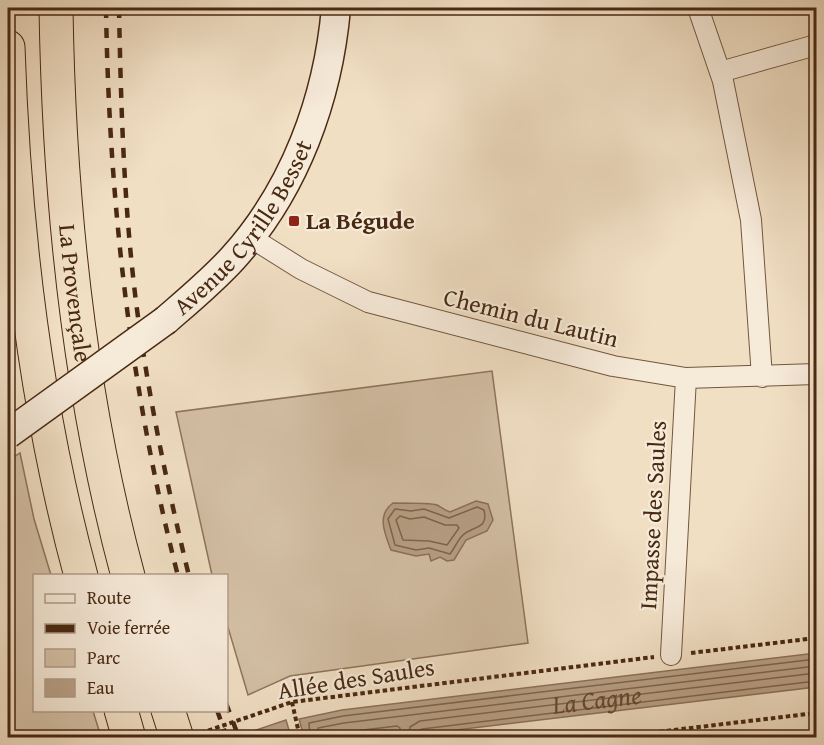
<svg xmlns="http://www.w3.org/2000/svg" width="824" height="745" font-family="'Gentium Book Plus',serif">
	<rect width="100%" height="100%" fill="#f1dfc4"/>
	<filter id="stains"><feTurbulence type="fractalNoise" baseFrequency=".00333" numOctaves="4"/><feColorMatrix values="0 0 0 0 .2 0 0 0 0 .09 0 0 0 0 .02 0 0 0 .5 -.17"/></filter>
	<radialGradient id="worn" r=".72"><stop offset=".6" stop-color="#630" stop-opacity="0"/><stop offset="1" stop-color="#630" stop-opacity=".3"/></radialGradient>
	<path fill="#d4c0a6" stroke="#8e745c" stroke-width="1.5" d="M492 371 528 643 290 676 248 695 227 624 226 576 212 575 176 412Z
		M20 453 34 519 51 575 34 576V710L93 711 101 737H8V461Z"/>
	<path fill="#b8a187" stroke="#8c7158" stroke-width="1.5" d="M476 501 488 504 493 520 487 531 466 540 454 560 447 561 440 557 431 561 429 554 416 556 391 550C385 534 376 515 393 503 398 503 432 503 437 505 441 507 444 510 450 512Z
		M816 653V687L398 737H304L299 719 342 710Z
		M286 720 291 737H252L250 732Z"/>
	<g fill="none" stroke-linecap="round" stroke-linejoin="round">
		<g stroke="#80654c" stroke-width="1.5">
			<path d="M477 507 484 510C489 531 471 525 461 537 457 542 454 549 450 554L429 548 416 550 395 545 388 519 395 509 411 511 424 509 449 518Z"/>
			<path d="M400 516 410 519 424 517 445 525H457L459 528 447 545 429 541 403 540 396 520Z"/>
			<path d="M310 738 309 723 343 716 816 659"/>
			<path d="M317 738 318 728 344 723 816 666"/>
			<path d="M326 738 346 732 397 726 400 728 399 738"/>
			<path id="s1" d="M408 738 410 727 420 721 816 673"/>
			<path d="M415 738 417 732 422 729 816 681"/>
		</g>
		<defs>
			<path id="street" d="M698 8 723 81 751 220 762 377
				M720 72 816 45
				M250 237 301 269 368 302 613 366 686 378 816 374
				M671 655 686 378"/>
			<g id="secondary">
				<path id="s2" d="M166 320C189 300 212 281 233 258 295 189 328 99 336 8"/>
			</g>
			<g id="highway">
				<path id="s3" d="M56 8C59 199 78 391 128 576"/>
				<path d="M8 47C14 226 34 403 81 576"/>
				<path d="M121 710 129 738"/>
				<path d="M168 710 177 738"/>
			</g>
		</defs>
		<use href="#street" stroke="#73563e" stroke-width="22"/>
		<use href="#secondary" stroke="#492912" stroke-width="31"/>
		<use href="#highway" stroke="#492912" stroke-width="35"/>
		<path stroke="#492912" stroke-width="4" stroke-dasharray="4.5 3" stroke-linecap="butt" d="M8 463 10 469 8 472
			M691 653 816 638
			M292 702 300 738
			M201 733 292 702 654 657
			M607 738 816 713
			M763 738 816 731"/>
		<use href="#street" stroke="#f6ead9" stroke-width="20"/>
		<use href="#secondary" stroke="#f6ead9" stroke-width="28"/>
		<use href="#highway" stroke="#f1dfc4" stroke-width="33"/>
		<path stroke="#492912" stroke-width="4.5" stroke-dasharray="10 10" stroke-linecap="butt" d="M106 8C109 200 130 389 178 576
			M119 8C121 110 124 214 138 317 150 404 168 490 189 576
			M226 703 239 738
			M217 710 227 738"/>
		<defs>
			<path id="secondary-bridge" d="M8 434 166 320"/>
		</defs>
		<use href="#secondary-bridge" stroke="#492912" stroke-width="31" stroke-linecap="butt"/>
		<use href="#secondary-bridge" stroke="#f6ead9" stroke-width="28"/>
	</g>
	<rect fill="#8f2418" stroke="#f6ead9" stroke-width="2" x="288" y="215" width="12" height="12" rx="3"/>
	<g text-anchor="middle" stroke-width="4.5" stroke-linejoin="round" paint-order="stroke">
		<g font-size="24" font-weight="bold" fill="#492912" stroke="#f6ead9" text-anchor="start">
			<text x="306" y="229">La Bégude</text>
		</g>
		<g font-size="24" fill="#492912" stroke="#f6ead9">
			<text dy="8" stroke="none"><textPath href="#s2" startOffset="122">Avenue Cyrille Besset</textPath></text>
			<text dy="8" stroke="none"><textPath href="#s3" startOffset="286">La Provençale</textPath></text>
			<text transform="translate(531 318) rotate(14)" y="8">Chemin du Lautin</text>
			<text transform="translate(653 515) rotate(-87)" y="8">Impasse des Saules</text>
			<text transform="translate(356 679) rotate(-9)" y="8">Allée des Saules</text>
		</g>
		<g font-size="26" font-style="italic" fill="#65472f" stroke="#f6ead9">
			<text dy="9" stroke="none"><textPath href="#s1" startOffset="201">La Cagne</textPath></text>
		</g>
	</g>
	<rect width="824" height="745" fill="none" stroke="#f1dfc4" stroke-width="30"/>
	<rect x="9" y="9" width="806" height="727" fill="none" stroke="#492912" stroke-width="3"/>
	<rect x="15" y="15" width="794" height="715" fill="none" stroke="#492912" stroke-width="1.5"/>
	<rect x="33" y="574" width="195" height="138" fill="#f6ead9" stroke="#b19d89" stroke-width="1.5"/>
	<rect x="45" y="594" width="30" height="9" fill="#f6ead9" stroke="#b19d89" stroke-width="1.5"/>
	<text x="87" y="604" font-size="18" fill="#492912">Route</text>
	<rect x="45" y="624" width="30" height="9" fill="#492912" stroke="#b19d89" stroke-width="1.5"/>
	<text x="87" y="634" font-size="18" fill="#492912">Voie ferrée</text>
	<rect x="45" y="649" width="30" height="18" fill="#d4c0a6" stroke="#b19d89" stroke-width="1.5"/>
	<text x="87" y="664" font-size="18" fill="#492912">Parc</text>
	<rect x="45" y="679" width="30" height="18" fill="#b8a187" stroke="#b19d89" stroke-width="1.5"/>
	<text x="87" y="694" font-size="18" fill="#492912">Eau</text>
	<rect width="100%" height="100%" filter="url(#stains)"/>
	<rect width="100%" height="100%" fill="url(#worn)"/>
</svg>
